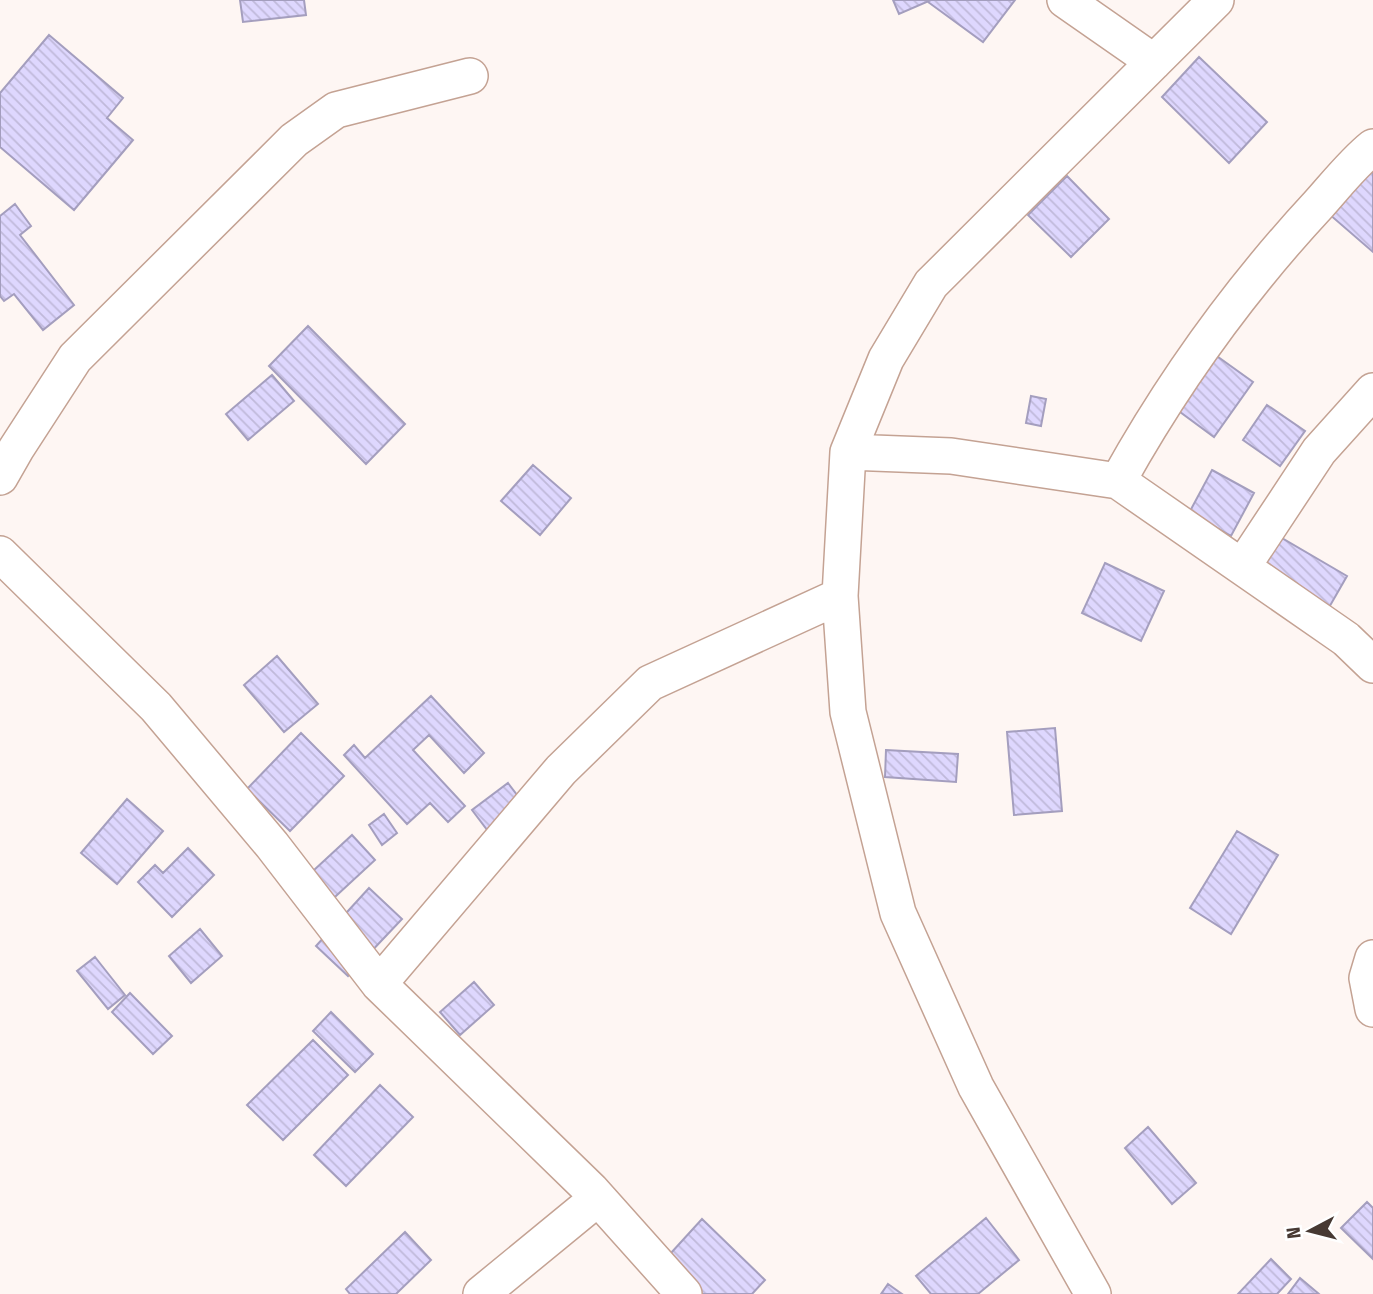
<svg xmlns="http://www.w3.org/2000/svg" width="1373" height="1294" font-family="'Fira Sans Condensed',sans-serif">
	<defs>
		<pattern id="building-back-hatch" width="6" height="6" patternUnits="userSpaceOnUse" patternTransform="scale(1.75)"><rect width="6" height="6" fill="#ded7fe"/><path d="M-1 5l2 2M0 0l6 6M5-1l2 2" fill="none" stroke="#c0b9da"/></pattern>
	</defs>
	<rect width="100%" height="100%" fill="#fef6f3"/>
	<path fill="url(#building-back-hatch)" stroke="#a49ebe" stroke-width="2" d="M240 0H304L306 15 243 22Z
		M893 0H931L899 14Z
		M930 0H1015L983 42 928 2Z
		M49 35 123 98 107 118 133 140 74 210 0 147V93Z
		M1199 57 1267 122 1229 163 1162 97Z
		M1373 161V252L1329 214Z
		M1067 176 1109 219 1071 257 1028 215Z
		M15 204 31 226 20 235 74 305 43 330 14 294 4 301 0 296V216Z
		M308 326 405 424 366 464 269 366Z
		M1214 354 1253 382 1214 437 1176 409Z
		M272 375 294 401 248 440 226 414Z
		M1031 396 1046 399 1041 426 1026 423Z
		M1267 405 1305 431 1280 466 1243 440Z
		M533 465 571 498 540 535 501 501Z
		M1212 470 1254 493 1231 536 1189 513Z
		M1270 531 1347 576 1327 611 1250 567Z
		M1105 563 1164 591 1141 641 1082 613Z
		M277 656 318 704 284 732 244 685Z
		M431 696 484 753 464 773 429 735 413 750 465 806 448 822 430 803 407 824 344 755 354 745 365 758Z
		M1055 728 1062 811 1014 815 1007 732Z
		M301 733 344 776 290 831 247 789Z
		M886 750 958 754 956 782 885 777Z
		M508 783 527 808 491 835 472 810Z
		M127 799 163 831 117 884 81 853Z
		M384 814 397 833 382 845 369 825Z
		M1237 831 1278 855 1231 934 1190 908Z
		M352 835 375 860 324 907 301 882Z
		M188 848 214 875 172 917 138 882 155 865 163 873Z
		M369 888 402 919 348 976 316 946Z
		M200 929 222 956 191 983 169 956Z
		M95 957 125 995 108 1009 77 971Z
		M474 982 494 1005 460 1035 440 1012Z
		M130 993 172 1036 153 1054 112 1012Z
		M331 1012 373 1054 355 1072 313 1031Z
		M313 1040 348 1075 283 1140 247 1105Z
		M380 1085 413 1117 346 1186 314 1155Z
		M1148 1127 1196 1183 1172 1204 1125 1148Z
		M1367 1202 1373 1208V1259L1341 1228Z
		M986 1218 1019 1260 978 1294H931L916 1276Z
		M702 1219 765 1280 752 1294H690L660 1265Z
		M405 1232 431 1260 396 1294H350L346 1289Z
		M1271 1259 1291 1279 1277 1294H1238Z
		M1300 1278 1319 1294H1288Z
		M888 1284 902 1294H881Z"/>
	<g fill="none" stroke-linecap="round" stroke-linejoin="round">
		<defs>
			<path id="street" d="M1065 0 1154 62
				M848 452 951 456 1118 481 1346 639 1373 665
				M0 477 16 449 75 358 294 140 336 110 470 76
				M1118 481C1173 382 1241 288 1318 205 1336 185 1353 163 1373 147
				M0 554 156 707 272 845 379 984 591 1190 684 1294
				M1243 566 1319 451 1373 391
				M1373 958 1367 978 1373 1009
				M379 984 561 770 650 683 840 596
				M481 1294 598 1198
				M1093 1294 976 1087 898 913 848 712 840 596 848 452 886 359 931 284 1216 0"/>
		</defs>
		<use href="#street" stroke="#c4a293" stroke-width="38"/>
		<use href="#street" stroke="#fff" stroke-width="35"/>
	</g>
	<g transform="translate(1310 1231) rotate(263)" stroke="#ffffff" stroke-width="5" paint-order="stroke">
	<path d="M0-5L12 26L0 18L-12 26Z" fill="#473933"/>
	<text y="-10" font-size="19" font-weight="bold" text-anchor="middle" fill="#473933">N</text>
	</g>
</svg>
